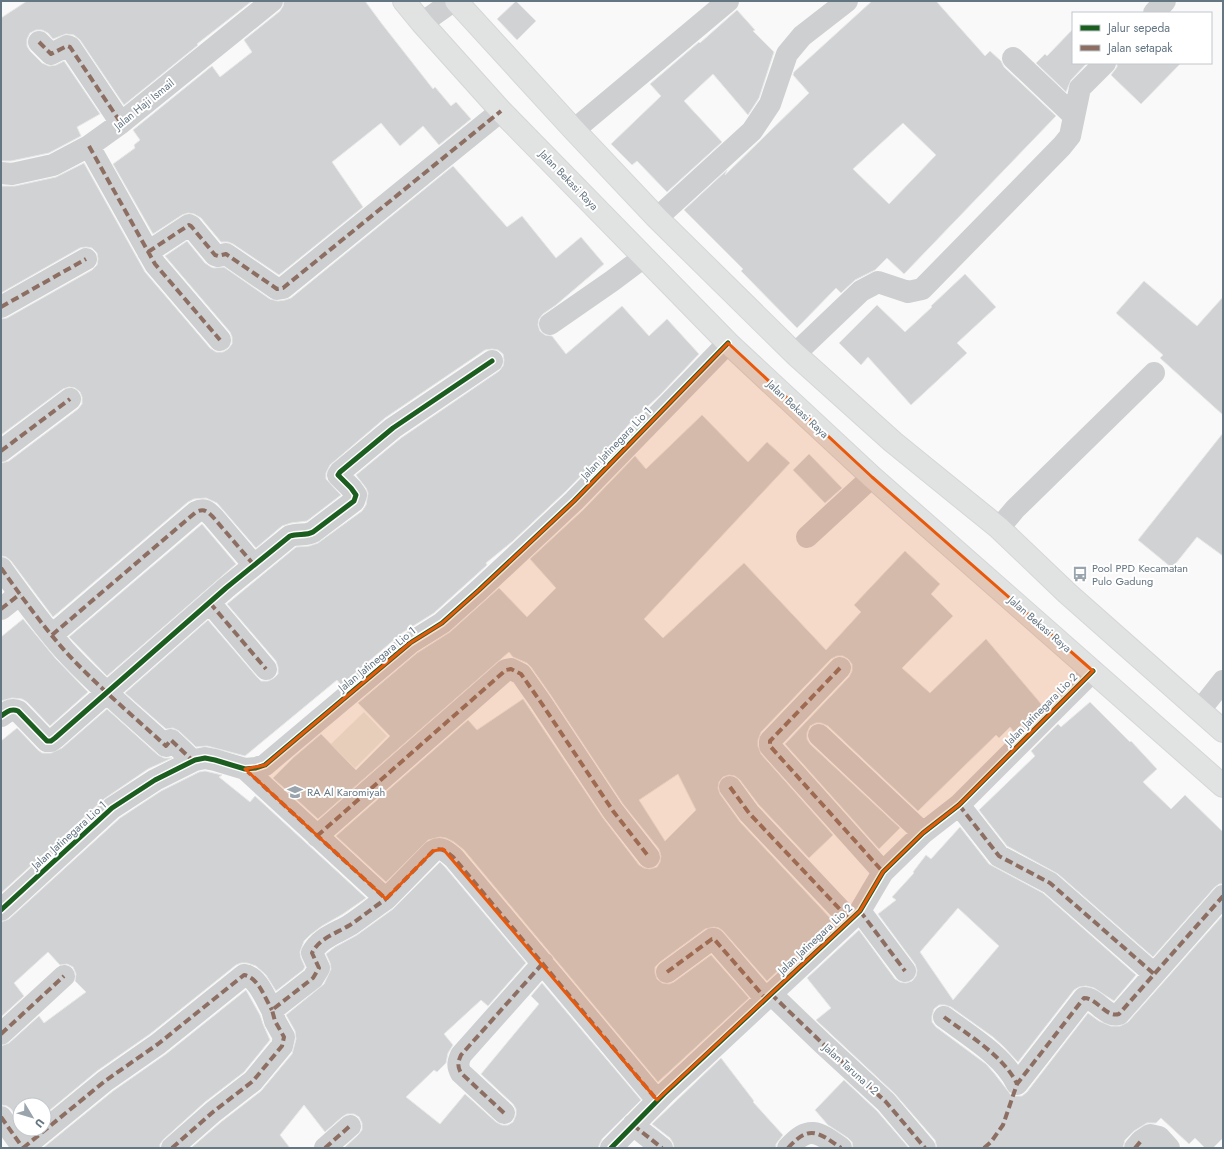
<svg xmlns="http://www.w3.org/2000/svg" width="1224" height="1149" font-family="Jost,sans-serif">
	<rect width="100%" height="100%" fill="#f9f9f9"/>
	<path fill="#e8ebe6" d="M364 712 387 736 355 768 331 744Z"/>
	<path fill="#d0d2d3" stroke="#e8e8e8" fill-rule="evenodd" d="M27 1H252L197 44 198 45 124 105 80 40 74 35 66 34 53 39 48 33 42 30H36L30 33 27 39V46L30 51 42 63 49 66 56 65 64 61 100 114 77 127 81 136 49 153 11 161H1V18Z
		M284 1H365L382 24 433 89 435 87 451 106 456 102 471 119 439 145 423 126 400 146 381 123 332 162 363 207 279 275 233 244 228 242H221L201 218 194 214 188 213 182 215 153 234 113 164 135 148 134 145 140 140 133 130 212 66 220 77 252 52 244 40 280 11 283 6Z
		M516 1 536 21 517 40 497 19Z
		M872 1H936L985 56 990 51 1001 61 1004 67 1056 116 904 274 887 258 875 270 855 280 841 293 836 288 797 328 741 271 743 269 684 210 727 170 725 175 809 93 793 75 794 72ZM903 123 936 155 889 204 853 169Z
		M737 10 755 30 753 31 774 52 759 98 748 115 713 74 684 101 722 142 667 192 637 161 632 165 611 144 661 96 650 84 699 42 700 43Z
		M1073 29V63H1087L1071 80 1066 92 1036 63 1045 54 1047 56Z
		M1117 63H1181L1141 104 1111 75 1117 67Z
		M84 163 145 272 210 348 216 352H223L228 349 232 344V337L230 332 165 256 187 241 205 263 211 267 214 268 224 267 270 299 278 301 285 300 291 298 453 166 507 227 522 216 556 258 581 237 604 264 556 305 543 314 539 319 538 325 540 331 545 335 552 336 566 354 622 306 649 336 667 319 699 354 660 395 632 421 618 437V438L565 492 513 541 486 563 487 565 434 613 402 633 341 685 337 680 245 756 207 746 196 747 179 731 173 728 166 729 125 693 208 620 257 677 261 681H268L274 678 278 674V667L276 661 227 604 296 547 309 546 318 543 362 511 366 505 368 493 366 488 356 475 401 438 499 371 503 366 504 360 503 354 498 350 492 349 485 350 385 418 330 465 326 473V479L341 495 307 521 291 523 282 526 256 548 217 503 206 498 194 499 188 502 53 617 11 561 6 557 1 556V463L9 461 78 409 82 404V397L80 392 75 388 69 387 63 389 1 435V319L7 318 92 270 97 265 98 259 97 253 92 248 86 247 80 248 1 293V186H15L56 177Z
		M965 274 996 307 957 343 967 353 911 405 868 357 861 365 839 343 877 305 905 332 932 307 931 306Z
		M1144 281 1197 326 1223 297V415L1160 358 1163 355 1116 313Z
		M702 415 748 462 767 442 790 463 644 619 663 638 744 563 826 650 861 612 854 605 905 551 940 584 931 594 953 616 902 668 930 693 986 639 1042 705 1014 732 1010 727 999 738 996 735 918 811 828 726 821 723H816L810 726 807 733V739L810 744 900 828 879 849 785 744 849 677 852 671V664L848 659 843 656H837L831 659 761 732 758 740V746L761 754 833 835 809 858 759 805 740 780 735 776 729 775 723 777 719 782 718 788 720 794 740 822 832 920 767 981 723 931 719 928 714 927 705 929 660 962 655 967V973L657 979 662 983 669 984 674 982 711 955 749 998 658 1082 464 850 454 842 446 838 440 837 428 840 386 882 336 836 468 720 477 730 523 699 603 818 639 865 644 868 650 869 657 867 660 862 661 856 659 849 623 804 550 694 531 667 527 663 513 657 509 652 318 819 273 778 293 758 321 734 356 770 390 736 358 703 417 653 450 632 499 588 527 617 556 588 530 559 583 510 635 456 646 469ZM678 774 696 810 665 841 639 800Z
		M1223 433V556L1197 537 1172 568 1138 540Z
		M809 454 842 488 825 503 793 470Z
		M202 524 236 564 107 676 69 637Z
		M23 619 56 659 88 692 50 726 27 702 22 699 12 698 1 701V637Z
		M1090 702 1130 742 1131 741 1157 769 1143 782 1171 809 1185 795 1223 832V884H1219L1214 888 1153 957 1058 874 1007 846 979 810 1035 756 1031 751 1058 724 1061 727Z
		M107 709 158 755 164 758H172L148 769 104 799 1 893V741L17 728 38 750 42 753H51L62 748Z
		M205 771 222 775 219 777 250 802 255 796 366 898 343 914 322 926 310 935 304 941 300 952 301 958 305 967 303 970 276 991 266 975 256 966 247 963H241L236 965 150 1034 97 1071 44 1115V1105H20V1122L11 1109 7 1106 1 1105V1046L9 1043 39 1016 44 1023 86 992 75 981 76 974 73 967 67 964 60 965 48 952 14 983 24 996 1 1017V922L9 919 120 818 161 791 199 772Z
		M960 827 989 864 1043 893 1136 975 1114 1001 1094 988 1086 986 1079 987 1074 990 1018 1062 1003 1046 993 1037 951 1007 945 1005H939L934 1009 932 1016V1022L936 1027 986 1064 994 1073 1011 1095 1016 1096H1022L1027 1092 1088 1013 1099 1021 1111 1026H1120L1128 1022 1223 915V1138L1213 1148H1205L1195 1138 1189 1144 1161 1118 1156 1123H1147L1134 1131 1125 1140 1123 1148H937L935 1140 895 1094 816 1020 831 1008 807 978 859 930 895 979 900 982 906 983 912 981 916 976 917 970 915 964 878 914 896 900 892 897 914 873 913 872 926 855 931 859ZM958 908 999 946 953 1000 920 952Z
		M440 862 445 867 526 963 488 1006 481 1000 444 1034 453 1045 448 1053 446 1063 437 1072 434 1070 406 1097 440 1124 465 1094 496 1122 502 1125H508L513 1122 516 1115V1109L513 1104 481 1074 539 1004 531 996 542 983 641 1100 602 1139 598 1148H344L358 1135 362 1130V1123L359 1117 354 1114H347L342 1117 325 1132 304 1105 280 1135 290 1148H191L221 1122 261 1091 292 1054 296 1039 295 1031 286 1015 324 984 331 969 330 963 326 954 335 947 357 935 393 909Z
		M246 990 260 1015 263 1024 270 1040 244 1072 205 1102 164 1139 160 1144V1148H43L113 1091 166 1054Z
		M721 1058 754 1101 753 1102 783 1135 776 1144V1148H674L673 1143 670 1138 652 1124Z
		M844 1080 877 1111 909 1148H853L852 1142 848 1138 828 1125 815 1110Z"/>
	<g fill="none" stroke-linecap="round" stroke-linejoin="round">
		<defs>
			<path id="major" d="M404 1 422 23 501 111 728 343 872 477 1223 786
				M456 1 574 130 657 218 795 354 893 442 999 528 1067 593 1223 731"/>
		</defs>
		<use href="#major" stroke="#d5d6d7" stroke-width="24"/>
		<path stroke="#cecfd0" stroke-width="22" d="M1154 13 1165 1
			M422 23 453 1
			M39 42 51 54 67 46 70 47 121 123
			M1013 58 1073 115
			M574 130 728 1
			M89 146 155 264 220 340
			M1 173 12 174 53 165 89 146 121 123 272 1
			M657 218 752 131 770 104 787 54 802 36 847 1
			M148 252 189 225 191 226 215 255 218 256 226 254 277 289 283 288 501 111
			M1 307 86 259
			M550 324 612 281 644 257
			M795 354 861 291 878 282 908 292 922 289 1062 146 1070 136 1080 88 1105 63
			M1 451 70 399
			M999 528 1015 509 1154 373
			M807 537 872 477
			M1 568C21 596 42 625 65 651 96 685 132 715 166 746L171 740 193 761
			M210 603 266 669
			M1 609 20 594
			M52 635 196 512C204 508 207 511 213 517L254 565
			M840 668 770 741V746L883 872
			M1200 710 1223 681
			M1 716C7 712 11 708 18 711L47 741H51L55 738 226 588 290 536C298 533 306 536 313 532L354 501 356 495 351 488 338 475 340 472 393 428 492 361
			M819 735 923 833
			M245 769 386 899 433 851C442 846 447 852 454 858L657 1100
			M730 787 749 813 850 920
			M959 805 999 856 1050 883 1154 974
			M317 836 506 670 511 669 521 674 540 701 613 811 649 857
			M1 910 112 808 155 780 195 760 205 758 215 760 245 769 256 768 265 765 410 643 442 623 479 590 574 501 728 343
			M860 911 905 971
			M667 972 712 939H714L766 999
			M771 994 821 1042 886 1102 925 1148
			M944 1017C968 1035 1004 1056 1017 1084L1084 998C1097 998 1106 1018 1119 1014L1223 896
			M1 1034 64 976
			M504 1113 461 1073C457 1066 458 1062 461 1055L543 963
			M1 1117 23 1148
			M633 1125 662 1148
			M23 1148 105 1081 158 1044 244 975C258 977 265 998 272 1010
			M172 1148 213 1112 253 1081 282 1046 284 1037 275 1021 272 1010 313 978 319 968 312 953C319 938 337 933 350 925 362 917 374 907 386 899
			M325 1148 350 1126
			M611 1148 664 1094 860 911 883 872 923 833 959 805 1093 671
			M788 1148C809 1125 817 1131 841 1148
			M1135 1148 1141 1141 1150 1135 1159 1137 1169 1148"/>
		<use href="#major" stroke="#e1e2e2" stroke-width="22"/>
		<path stroke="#8d6e63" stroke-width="4" stroke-dasharray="8 4" stroke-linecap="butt" d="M39 42 51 54 67 46 70 47 121 123
			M89 146 155 264 220 340
			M148 252 189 225 191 226 215 255 218 256 226 254 277 289 283 288 501 111
			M1 307 86 259
			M1 451 70 399
			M1 568C21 596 42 625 65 651 96 685 132 715 166 746L171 740 193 761
			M210 603 266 669
			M1 609 20 594
			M52 635 196 512C204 508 207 511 213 517L254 565
			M840 668 770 741V746L883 872
			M245 769 386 899 433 851C442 846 447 852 454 858L657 1100
			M730 787 749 813 850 920
			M959 805 999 856 1050 883 1154 974
			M317 836 506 670 511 669 521 674 540 701 613 811 649 857
			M860 911 905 971
			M667 972 712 939H714L766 999
			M771 994 821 1042 886 1102 925 1148
			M944 1017C968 1035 1004 1056 1017 1084
			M1 1034 64 976
			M504 1113 461 1073C457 1066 458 1062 461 1055L543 963
			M1 1117 23 1148
			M633 1125 662 1148
			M23 1148 105 1081 158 1044 244 975C258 977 265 998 272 1010
			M172 1148 213 1112 253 1081 282 1046 284 1037 275 1021 272 1010 313 978 319 968 312 953C319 938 337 933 350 925 362 917 374 907 386 899
			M325 1148 350 1126
			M788 1148C809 1125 817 1131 841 1148
			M984 1148 991 1142 1003 1125 1017 1084 1084 998C1097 998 1106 1018 1119 1014L1223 896
			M1135 1148 1141 1141"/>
		<defs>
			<path id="cycleway" d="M1 716C7 712 11 708 18 711L47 741H51L55 738 226 588 290 536C298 533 306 536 313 532L354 501 356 495 351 488 338 475 340 472 393 428 492 361
				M1 910 112 808 155 780 195 760 205 758 215 760 245 769 256 768 265 765 410 643 442 623 479 590 574 501 728 343
				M611 1148 664 1094 860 911 883 872 923 833 959 805 1093 671"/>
		</defs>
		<use href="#cycleway" stroke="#fff" stroke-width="8"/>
		<use href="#cycleway" stroke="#1b5e20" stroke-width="5"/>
	</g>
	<path fill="#e8590c" fill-opacity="0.2" stroke="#e8590c" stroke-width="3" stroke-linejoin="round" d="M728 343 872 477 1093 671 959 805 923 833 883 872 860 911 657 1100 443 849 433 851 386 899 245 769 265 765 410 643 442 623 479 590 574 501Z"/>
	<defs>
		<symbol id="bus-bare" viewBox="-9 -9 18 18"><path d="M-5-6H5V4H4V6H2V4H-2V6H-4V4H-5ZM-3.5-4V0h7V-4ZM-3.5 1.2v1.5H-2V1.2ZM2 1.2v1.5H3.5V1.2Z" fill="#99a4ac" stroke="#fff" stroke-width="2.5" paint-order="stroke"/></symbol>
		<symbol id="school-bare" viewBox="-9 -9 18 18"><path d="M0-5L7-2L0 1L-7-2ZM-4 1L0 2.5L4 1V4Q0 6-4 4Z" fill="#99a4ac" stroke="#fff" stroke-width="2.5" paint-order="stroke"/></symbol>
	</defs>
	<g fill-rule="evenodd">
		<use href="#bus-bare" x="1069" y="563" width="22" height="22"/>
		<use href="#school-bare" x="284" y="781" width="22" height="22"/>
	</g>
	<g text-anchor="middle" stroke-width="4" stroke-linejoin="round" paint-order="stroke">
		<g font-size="11" fill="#657683" stroke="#fff">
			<text transform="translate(144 104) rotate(-39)" y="4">Jalan Haji Ismail</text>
			<text transform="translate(569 180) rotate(46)" y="4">Jalan Bekasi Raya</text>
			<text transform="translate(798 409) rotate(43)" y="4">Jalan Bekasi Raya</text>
			<text transform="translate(616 443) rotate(-46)" y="4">Jalan Jatinegara Lio 1</text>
			<text transform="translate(1040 624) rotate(41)" y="4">Jalan Bekasi Raya</text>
			<text transform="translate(377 659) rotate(-39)" y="4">Jalan Jatinegara Lio 1</text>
			<text transform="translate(1041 709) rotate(-45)" y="4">Jalan Jatinegara Lio 2</text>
			<text transform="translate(69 835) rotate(-42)" y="4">Jalan Jatinegara Lio 1</text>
			<text transform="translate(815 939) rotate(-43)" y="4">Jalan Jatinegara Lio 2</text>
			<text transform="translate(851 1069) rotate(42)" y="4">Jalan Taruna I 2</text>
		</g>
		<g font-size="11" fill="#657683" stroke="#fff" text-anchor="start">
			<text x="1092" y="572">Pool PPD Kecamatan<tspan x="1092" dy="13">Pulo Gadung</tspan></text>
			<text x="307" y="796">RA Al Karomiyah</text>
		</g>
	</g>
	<rect width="1224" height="1149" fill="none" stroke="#657683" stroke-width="4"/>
	<rect x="1072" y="12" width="140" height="52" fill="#ffffff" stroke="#c1c8cd"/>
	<rect x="1080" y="25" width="20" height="6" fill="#1b5e20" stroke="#c1c8cd"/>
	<text x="1108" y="32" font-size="12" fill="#657683">Jalur sepeda</text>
	<rect x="1080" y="45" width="20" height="6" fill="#8d6e63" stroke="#c1c8cd"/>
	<text x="1108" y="52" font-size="12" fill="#657683">Jalan setapak</text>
	<g transform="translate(32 1117) rotate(128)"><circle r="19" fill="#ffffff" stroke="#c1c8cd"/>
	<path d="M0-3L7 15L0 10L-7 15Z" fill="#99a4ac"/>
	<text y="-6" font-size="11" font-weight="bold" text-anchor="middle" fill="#657683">U</text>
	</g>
</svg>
